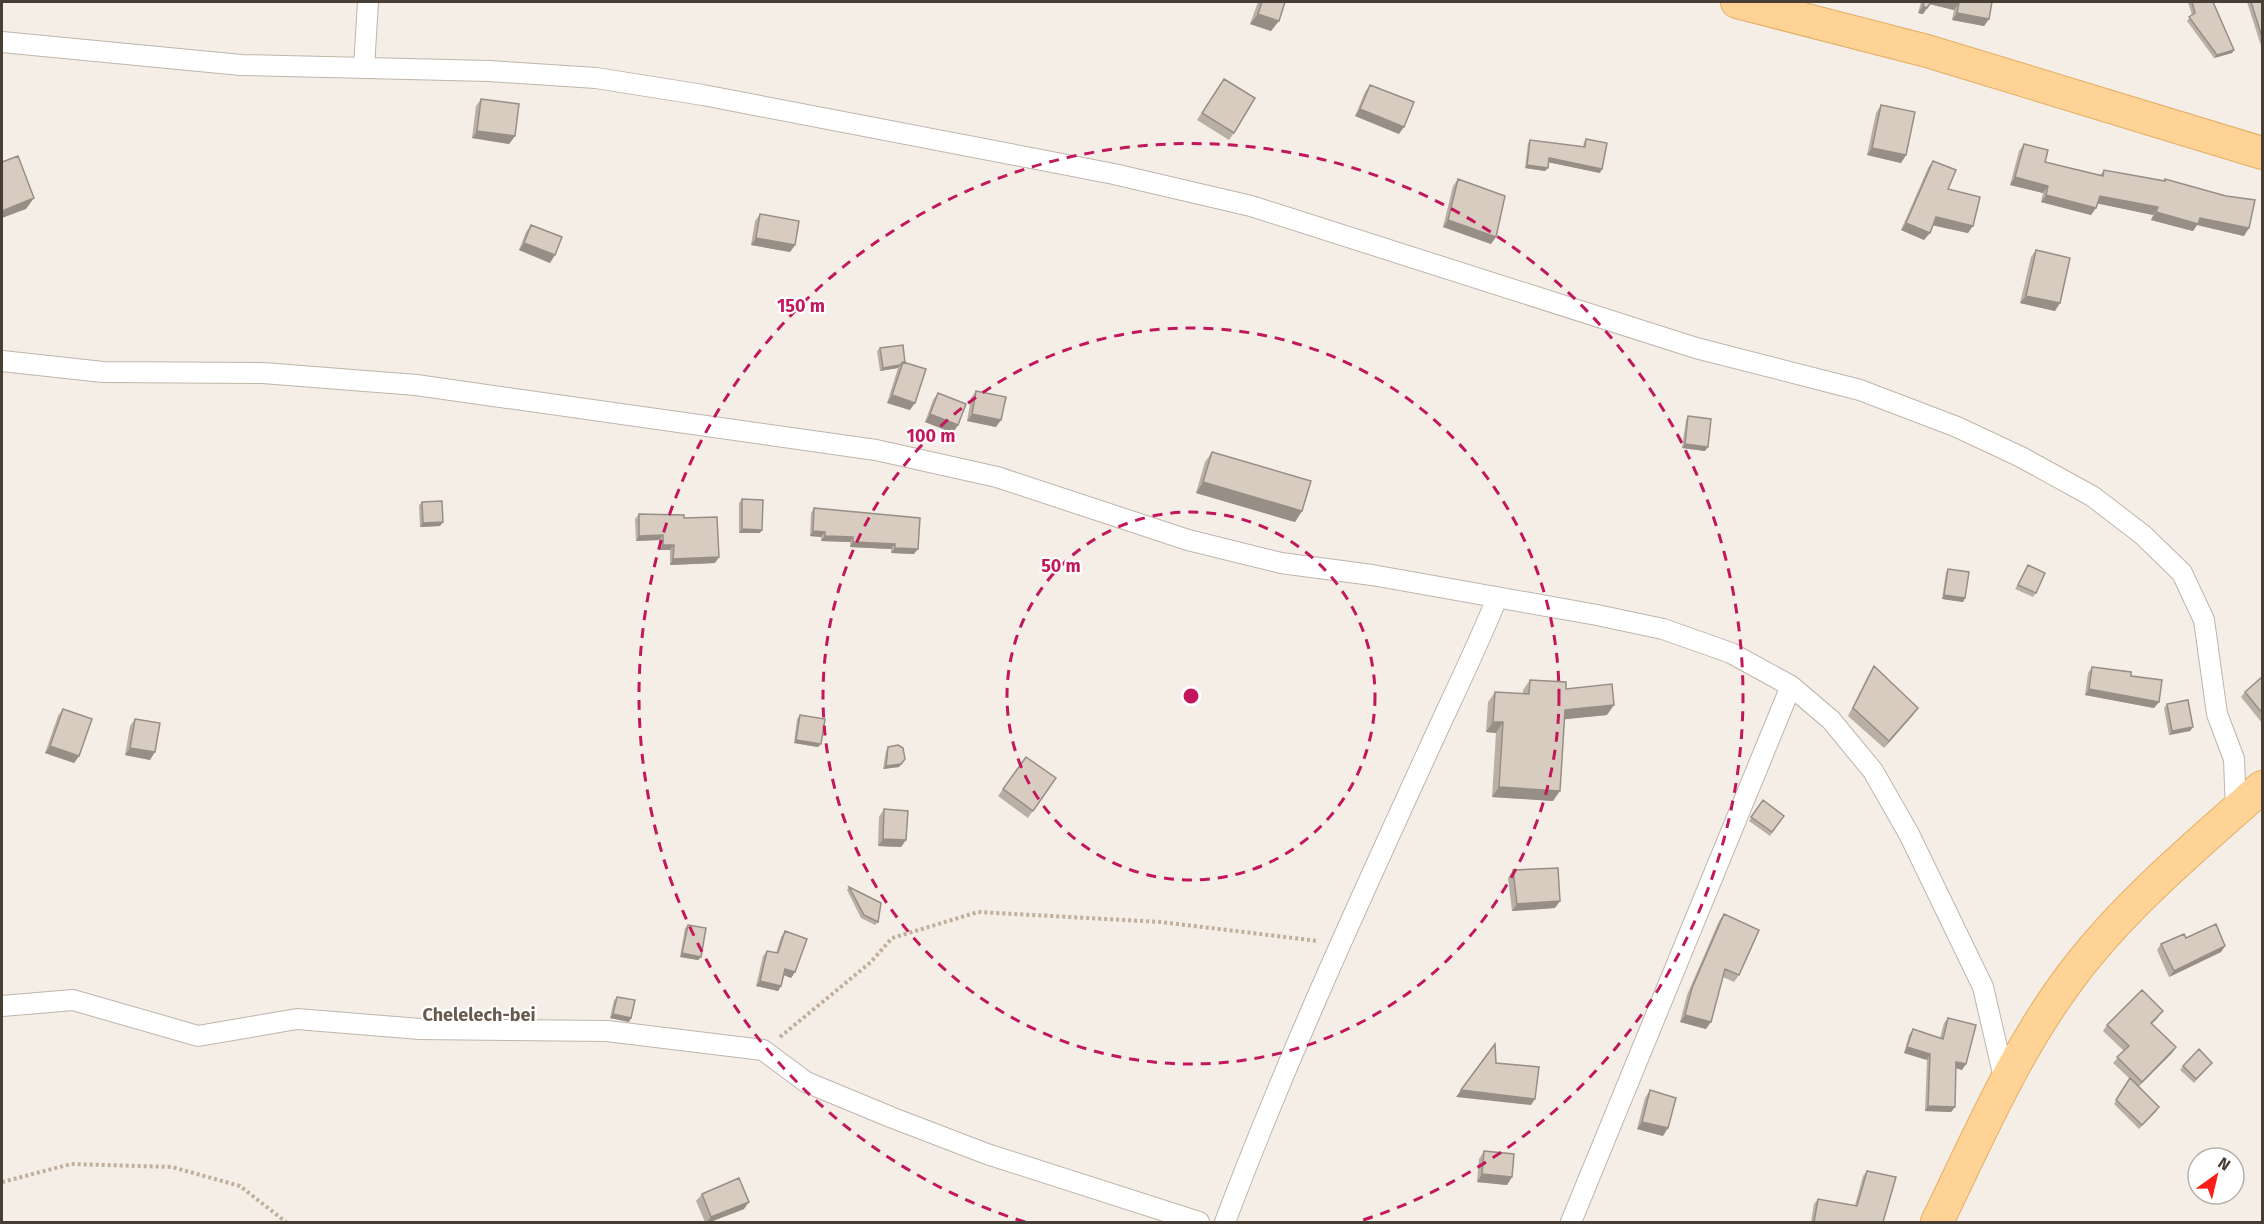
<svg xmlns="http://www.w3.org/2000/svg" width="2264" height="1224" font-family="'Fira Sans',sans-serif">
	<rect width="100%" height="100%" fill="#f4eee7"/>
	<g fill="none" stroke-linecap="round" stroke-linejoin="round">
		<defs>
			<path id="street" d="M2 42 241 65 489 71 596 78 703 95 1114 174 1251 206 1696 348 1860 390 1957 427 2021 457 2092 496 2143 535 2182 573 2204 620 2217 714 2234 759 2236 811
				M364 68 368 2
				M2 361 103 372 263 373 416 385 876 450 997 477 1188 540 1281 563 1372 575 1597 615 1663 629 1731 653 1791 686 1831 720 1873 771 1909 834 1983 987 2005 1082
				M2 1006 73 1000 198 1036 297 1019 420 1029 607 1031 763 1050 806 1082 893 1118 987 1154 1199 1222
				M1225 1222C1285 1063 1357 906 1428 751 1451 700 1476 650 1497 598
				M1571 1222 1791 686"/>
			<path id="primary" d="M1737 2 1927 51 2262 153
				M1937 1222C1977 1140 2014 1053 2069 979 2123 906 2195 847 2262 787"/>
		</defs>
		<use href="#street" stroke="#bfb5aa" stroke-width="22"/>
		<use href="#primary" stroke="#e4ae65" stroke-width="34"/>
		<path stroke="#c1af9b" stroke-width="4" stroke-dasharray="3 3" stroke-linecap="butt" d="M780 1037 871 962 892 938 978 912 1161 922 1318 941
			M2 1182 71 1164 172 1167 240 1186 286 1222"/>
		<use href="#street" stroke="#fff" stroke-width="20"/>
		<use href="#primary" stroke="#fed395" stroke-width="32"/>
	</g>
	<path fill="#baafa4" d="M1258 2H1285L1271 31 1250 24Z
		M1921 2H1992L1989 19 1984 26 1952 20 1954 10 1930 4 1923 14 1918 13Z
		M2188 2H2213L2234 50 2232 53 2214 58 2187 21 2192 15Z
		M2247 2H2262V49Z
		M1370 85 1399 134 1355 116 1365 92Z
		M1219 86 1234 133 1229 140 1197 120Z
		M481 99 515 136 509 144 472 138 476 106Z
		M1881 105 1906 155 1901 163 1867 155 1876 113Z
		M1586 139 1600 173 1549 162 1545 171 1525 168 1528 143 1530 140 1583 147 1584 142Z
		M2024 144 2045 162 2100 175 2104 170 2164 181 2165 179 2244 236 2197 225 2193 231 2151 220 2153 215 2098 203 2091 215 2041 202 2043 193 2010 185 2019 151Z
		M1933 161 1968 233 1933 225 1924 240 1901 230 1928 168Z
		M1458 179 1491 244 1443 227 1453 186Z
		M760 214 795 245 790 252 751 245 755 221Z
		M531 225 550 263 519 250 526 232Z
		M2036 250 2055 311 2020 303 2031 257Z
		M903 345 910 410 887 403 898 368 880 371 877 351 880 348Z
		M976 391 996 427 967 421 971 398Z
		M938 393 953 433 925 422 933 400Z
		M1688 416 1705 451 1682 448 1686 420Z
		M1212 452 1302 511 1295 522 1196 493 1205 462Z
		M742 499 760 533H739V503Z
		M422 502 443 522 440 526 420 527 419 505Z
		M814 508 920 518 914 554 891 553V549L850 547V542L821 541V537L810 536 811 513Z
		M639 514 684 518 719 557 715 563 670 565V550H659V540L636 541 635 519Z
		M2028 565 2036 593 2033 597 2015 589Z
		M1948 569 1965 598 1963 602 1942 599 1946 572Z
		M1874 666 1913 715 1884 748 1848 716 1869 674Z
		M2092 667 2131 676 2159 702 2154 708 2085 695 2088 673Z
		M2262 677V723L2241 697 2245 692Z
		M1530 680 1566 689 1607 715 1564 719 1553 801 1492 797 1496 733 1486 732 1488 702 1495 692 1523 694V690Z
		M2167 704 2193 727 2190 731 2169 735 2164 708Z
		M63 709 79 756 74 763 45 753 58 716Z
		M800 715 818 747 794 743 797 719Z
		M135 719 150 760 125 755 130 726Z
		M888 747 903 763 899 767 883 769 886 751Z
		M1026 757 1056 778 1028 818 998 796Z
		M1763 800 1784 816 1770 836 1749 821Z
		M884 809 906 840 901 847 878 846 879 817Z
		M1513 870 1555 908 1512 911 1508 878Z
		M849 887 878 922 875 925 861 918 847 890Z
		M1724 914 1739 975 1734 982 1723 977 1706 1029 1680 1022 1687 995 1719 921Z
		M688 925 701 957 698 960 680 957 685 928Z
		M785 931 795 972 791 978 784 975 781 986 778 991 756 986 763 956 767 951 776 953 781 937Z
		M2186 938 2225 946 2221 952 2169 977 2157 950 2161 944Z
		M617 997 631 1018 629 1022 610 1018 614 1000Z
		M2159 1017 2152 1024 2172 1053 2139 1086 2157 1111 2139 1129 2114 1104 2130 1079 2113 1063 2124 1051 2103 1031 2107 1025Z
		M1948 1018 1962 1070 1956 1068 1955 1107 1951 1112 1925 1111 1927 1060 1904 1053 1909 1035 1913 1029 1940 1038 1944 1023Z
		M2212 1063 2194 1083 2180 1070 2183 1066Z
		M1650 1090 1663 1136 1637 1129 1645 1098Z
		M1484 1151 1512 1177 1507 1185 1477 1182 1479 1159Z
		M1867 1171 1883 1222H1811L1814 1204 1818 1199 1855 1205 1863 1176Z
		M702 1194 744 1209 710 1222H705L696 1201Z"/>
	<path fill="#978e86" d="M1931 2H1952L1959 3 1954 10 1929 4Z
		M1923 6 1927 8 1923 14 1918 13Z
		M1957 13 1989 19 1984 26 1952 20Z
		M1258 14 1279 21 1271 31 1250 24Z
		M2234 50 2232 53 2214 58 2217 55Z
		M1360 109 1404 127 1399 134 1355 116Z
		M477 131 515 136 509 144 472 138Z
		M1872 148 1906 155 1901 163 1867 155Z
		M1549 158 1602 169 1600 173 1547 162Z
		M1527 165 1548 168 1545 171 1525 168Z
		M2015 177 2048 186 2043 193 2010 185Z
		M2046 195 2096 208 2091 215 2041 202Z
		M2100 196 2158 207 2153 215 2095 203Z
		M34 198 26 209 2 218V211Z
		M2156 212 2200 218 2249 228 2244 236 2197 225 2193 231 2151 220Z
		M1936 217 1973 226 1968 233 1931 225Z
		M1448 220 1496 237 1491 244 1443 227Z
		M1906 223 1930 233 1924 240 1901 230Z
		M756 238 795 245 790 252 751 245Z
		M524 243 555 255 550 263 519 250Z
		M2026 296 2060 303 2055 311 2020 303Z
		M900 365 898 368 880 371 883 368Z
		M892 395 915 403 910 410 887 403Z
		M930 414 958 425 953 433 925 422Z
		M972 414 1001 420 996 427 967 421Z
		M1685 444 1708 447 1705 451 1682 448Z
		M1203 482 1302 511 1295 522 1196 493Z
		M443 522 440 526 420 527 423 523Z
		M742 529 762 530 760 533H739Z
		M813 531 825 532 821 537 810 536Z
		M663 535 659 540 636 541 639 536Z
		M825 536 853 537 850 542 821 541Z
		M853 542 895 544 891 549 850 547Z
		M663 545H674L670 550H659Z
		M895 548 918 549 914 554 891 553Z
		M719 557 715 563 670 565 673 559Z
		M1944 595 1965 598 1963 602 1942 599Z
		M2089 689 2159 702 2154 708 2085 695Z
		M1614 705 1607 715 1558 720 1565 710Z
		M1918 708 1913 715 1884 748 1889 741Z
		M1493 722H1503L1496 733 1486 732Z
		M2193 727 2190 731 2169 735 2172 731Z
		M796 740 821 744 818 747 794 743Z
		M50 746 79 756 74 763 45 753Z
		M130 748 155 752 150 760 125 755Z
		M905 759 899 767 883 769 886 766Z
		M1499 787 1560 791 1553 801 1492 797Z
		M883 839 906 840 901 847 878 846Z
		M1560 901 1555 908 1512 911 1517 904Z
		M2225 946 2221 952 2169 977 2174 971Z
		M682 953 701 957 698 960 680 957Z
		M785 969 795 972 791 978 781 974Z
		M760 981 781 986 778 991 756 986Z
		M613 1014 631 1018 629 1022 610 1018Z
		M1685 1015 1711 1022 1706 1029 1680 1022Z
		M1907 1047 1930 1054 1927 1060 1904 1053Z
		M2176 1047 2172 1053 2138 1087 2142 1082Z
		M1956 1062 1966 1064 1962 1070 1952 1067Z
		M1461 1090 1535 1099 1531 1105 1456 1097Z
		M1928 1106 1955 1107 1951 1112 1925 1111Z
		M1642 1122 1668 1128 1663 1136 1637 1129Z
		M1482 1174 1512 1177 1507 1185 1477 1182Z
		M749 1202 744 1209 710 1222H707L711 1217Z"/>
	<path fill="#d8cbbf" stroke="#978e86" stroke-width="1.5" d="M1262 2H1285L1279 21 1258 14Z
		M1924 2H1931L1927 8 1923 6Z
		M1952 2H1992L1989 19 1957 13 1959 3Z
		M2192 2H2213L2234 50 2217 55 2189 17 2195 13Z
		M2251 2H2262V37Z
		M1224 79 1255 98 1234 133 1202 113Z
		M1370 85 1414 102 1404 127 1360 109Z
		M481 99 519 104 515 136 477 131Z
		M1881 105 1915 112 1906 155 1872 148Z
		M1586 139 1607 143 1602 169 1549 158 1548 168 1527 165 1530 140 1585 147Z
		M2024 144 2048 150 2045 162 2103 176 2104 170 2165 181V179L2226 196 2255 200 2249 228 2200 218 2198 224 2156 212 2158 207 2100 196 2096 208 2046 195 2048 186 2015 177Z
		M18 156 34 198 2 211V162Z
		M1933 161 1956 170 1948 189 1980 197 1973 226 1936 217 1930 233 1906 223Z
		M1458 179 1505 196 1496 237 1448 220Z
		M760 214 799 221 795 245 756 238Z
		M531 225 562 237 555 255 524 243Z
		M2036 250 2070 258 2060 303 2026 296Z
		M903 345 905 363 903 362 900 365 883 368 880 348Z
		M903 362 926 369 915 403 892 395Z
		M976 391 1006 397 1001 420 972 414Z
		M938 393 966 404 958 425 930 414Z
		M1688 416 1711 419 1708 447 1685 444Z
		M1212 452 1311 481 1302 511 1203 482Z
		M742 499 763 500 762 530 742 529Z
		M442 501 443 522 423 523 422 502Z
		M814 508 920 518 918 549 895 548V544L853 542V537L825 536V532L813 531Z
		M639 514 684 515V518L717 517 719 557 673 559 674 545H663V535L639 536Z
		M2028 565 2045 573 2036 593 2018 585Z
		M1948 569 1969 572 1965 598 1944 595Z
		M1874 666 1918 708 1889 741 1853 708Z
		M2092 667 2131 672V676L2162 680 2159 702 2089 689Z
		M2262 677V713L2245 692Z
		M1530 680 1566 682V689L1612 684 1614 705 1565 710 1560 791 1499 787 1503 722H1493L1495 692 1529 694Z
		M2188 700 2193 727 2172 731 2167 704Z
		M63 709 92 719 79 756 50 746Z
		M800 715 825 719 821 744 796 740Z
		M135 719 160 723 155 752 130 748Z
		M898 745 903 748 905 759 901 764 886 766 888 747Z
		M1026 757 1056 778 1033 811 1003 789Z
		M1763 800 1784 816 1772 832 1751 817Z
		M884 809 908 811 906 840 883 839Z
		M1558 868 1560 901 1517 904 1513 870Z
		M849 887 881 903 878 922 864 915Z
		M1724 914 1759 930 1739 975 1725 969 1711 1022 1685 1015 1692 988Z
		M2216 924 2225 946 2174 971 2161 944 2184 934 2186 938Z
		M688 925 706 928 701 957 682 953Z
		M785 931 807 939 795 972 785 969 781 986 760 981 767 951 778 953Z
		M2142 990 2163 1011 2151 1023 2176 1047 2142 1082 2117 1057 2129 1046 2107 1025Z
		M617 997 635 1000 631 1018 613 1014Z
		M1948 1018 1976 1025 1966 1064 1956 1062 1955 1107 1928 1106 1930 1054 1907 1047 1913 1029 1943 1039Z
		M1495 1044 1496 1063 1539 1067 1535 1099 1461 1090Z
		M2199 1049 2212 1063 2196 1079 2183 1066Z
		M2130 1078 2159 1107 2142 1125 2116 1100Z
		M1650 1090 1676 1098 1668 1128 1642 1122Z
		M1484 1151 1514 1154 1512 1177 1482 1174Z
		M1867 1171 1896 1177 1883 1222H1814L1818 1199 1857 1206Z
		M739 1178 749 1202 711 1217 702 1194Z"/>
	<g fill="none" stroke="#c2185b" stroke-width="3" stroke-dasharray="10 8">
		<circle cx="1191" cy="696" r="184"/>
		<circle cx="1191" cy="696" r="368"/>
		<path d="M1025 1222A552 552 0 1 1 1357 1222"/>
	</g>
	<g text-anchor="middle" stroke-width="4.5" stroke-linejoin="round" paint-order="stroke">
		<g font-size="18" font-weight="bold" fill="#695a4d" stroke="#fff">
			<text x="479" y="1021">Chelelech-bei</text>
		</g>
	</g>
	<circle cx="1191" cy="696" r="9" fill="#c2185b" stroke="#fff" stroke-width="3"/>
	<g font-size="18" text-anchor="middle" font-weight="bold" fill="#c2185b" stroke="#fff" stroke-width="4.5" stroke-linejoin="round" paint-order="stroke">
		<text x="801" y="312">150 m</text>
		<text x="931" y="442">100 m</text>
		<text x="1061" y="572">50 m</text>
	</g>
	<rect width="2264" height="1224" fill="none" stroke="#473e36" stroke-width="6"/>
	<g transform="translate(2216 1176) rotate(34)"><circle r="28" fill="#ffffff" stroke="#b5b2af" stroke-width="1.5"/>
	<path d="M0-4.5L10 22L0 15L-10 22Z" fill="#fa1d18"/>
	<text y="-9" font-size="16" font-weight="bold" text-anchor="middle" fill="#473e36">N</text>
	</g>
</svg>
